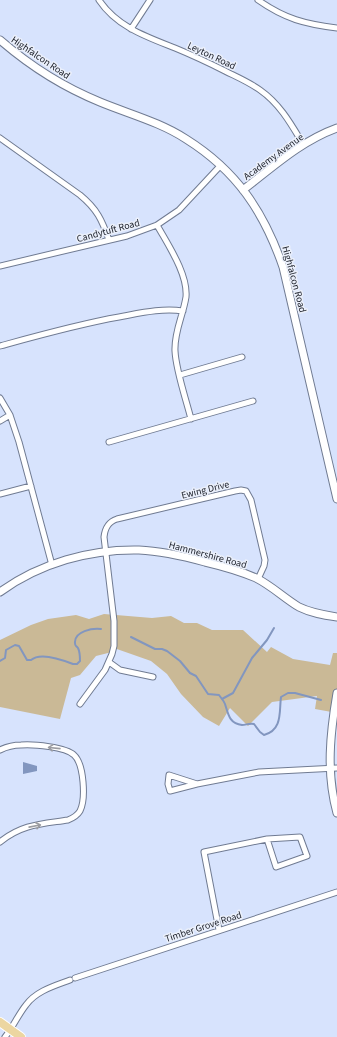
<svg xmlns="http://www.w3.org/2000/svg" width="337" height="1037" font-family="'Source Sans 3',sans-serif">
	<rect width="100%" height="100%" fill="#d7e3fd"/>
	<path fill="#cab996" d="M104 614 152 618 171 616 184 623H197L212 630H243L267 652 271 647 293 659 330 665 333 653H337V713L315 709 317 696 272 702 248 726 230 708 219 726 203 717 181 694 167 674 151 661 114 648 112 652 96 656 80 675 71 678 60 719 0 707V640L31 625 48 619 76 615 89 619Z"/>
	<path fill="#8296bf" d="M23 762 37 766V771L23 774Z"/>
	<g fill="none" stroke-linecap="round" stroke-linejoin="round">
		<path stroke="#8296bf" stroke-width="2" d="M131 637 155 649H162L167 651 180 661 190 673 196 676 208 694 219 695C221 698 224 701 225 704 228 713 229 724 242 725 246 725 249 723 254 724L260 732 264 735C283 730 279 711 281 697L288 693H295L321 700
			M0 661 5 658 6 650 15 645 19 646 27 660H31C40 652 63 660 73 664H77L80 661C80 657 80 652 78 648 76 645 75 647 75 643 74 631 93 628 101 629
			M222 699 233 693 252 658 267 640 274 628"/>
		<defs>
			<path id="street" d="M99 0C117 27 147 37 175 48 192 55 209 63 225 71 237 77 249 82 260 90 280 104 291 124 303 144
				M258 0C285 19 305 24 337 28
				M131 29 150 0
				M0 138 80 195C97 209 102 220 109 240
				M157 225C168 245 188 274 186 297 183 316 174 332 175 351 176 371 186 399 191 419
				M0 266 127 236 157 225 179 210 221 165
				M0 346C40 335 79 324 119 317 141 313 161 308 183 311
				M180 375 242 357
				M0 398 10 415 19 442 52 565
				M0 421 10 415
				M109 442 253 401
				M0 494 31 486
				M109 662 120 670 153 677
				M80 704 105 670 112 654 114 646V621L104 537C105 528 108 522 117 519L235 491 241 490 246 491 251 500 265 560 264 566 258 579
				M0 750C6 747 14 745 21 745 33 744 66 747 74 755 84 764 86 799 80 811 77 816 73 818 68 820 42 824 22 824 0 842
				M197 784 170 791 168 784 169 775 197 784 259 772 337 768
				M219 930 204 852 267 839 300 837 307 856 276 867 267 839
				M75 978 337 892
				M5 1037C13 1027 18 1015 26 1005 36 991 54 986 70 980"/>
			<path id="secondary" d="M0 40C30 66 63 87 100 102 129 114 160 122 186 139 237 171 264 212 283 267L337 499
				M243 190C273 167 301 141 337 128
				M0 592C40 563 90 549 139 550 162 551 183 556 205 562 222 566 240 571 256 578 272 586 284 598 299 607 311 613 324 615 337 617
				M337 693C330 734 326 773 337 813"/>
			<path id="primary" d="M0 1022 21 1037"/>
		</defs>
		<use href="#street" stroke="#707b92" stroke-width="7"/>
		<use href="#secondary" stroke="#707b92" stroke-width="9"/>
		<use href="#primary" stroke="#fff" stroke-width="10"/>
		<use href="#street" stroke="#fff" stroke-width="5"/>
		<use href="#secondary" stroke="#fff" stroke-width="7"/>
		<use href="#primary" stroke="#ecd6a1" stroke-width="8"/>
	</g>
	<defs><path id="oneway-shaft" d="M-6 0H5M1.5-3L5.5 0L1.5 3" fill="none" stroke-width="1.6" stroke-linecap="round" stroke-linejoin="round"/></defs>
	<g stroke="#9b9ca1">
		<use href="#oneway-shaft" transform="translate(54 748) rotate(-174)"/>
		<use href="#oneway-shaft" transform="translate(35 826) rotate(-11)"/>
	</g>
	<g text-anchor="middle" stroke-width="3" stroke-linejoin="round" paint-order="stroke">
		<g font-size="10" fill="#20242e" stroke="#ebf0fb">
			<text transform="translate(212 55) rotate(25)" y="4">Leyton Road</text>
			<text transform="translate(41 57) rotate(34)" y="4">Highfalcon Road</text>
			<text transform="translate(273 156) rotate(-36)" y="4">Academy Avenue</text>
			<text transform="translate(108 230) rotate(-15)" y="4">Candytuft Road</text>
			<text transform="translate(295 279) rotate(75)" y="4">Highfalcon Road</text>
			<text transform="translate(205 489) rotate(-14)" y="4">Ewing Drive</text>
			<text transform="translate(208 554) rotate(15)" y="4">Hammershire Road</text>
			<text transform="translate(203 926) rotate(-18)" y="4">Timber Grove Road</text>
		</g>
	</g>
</svg>
